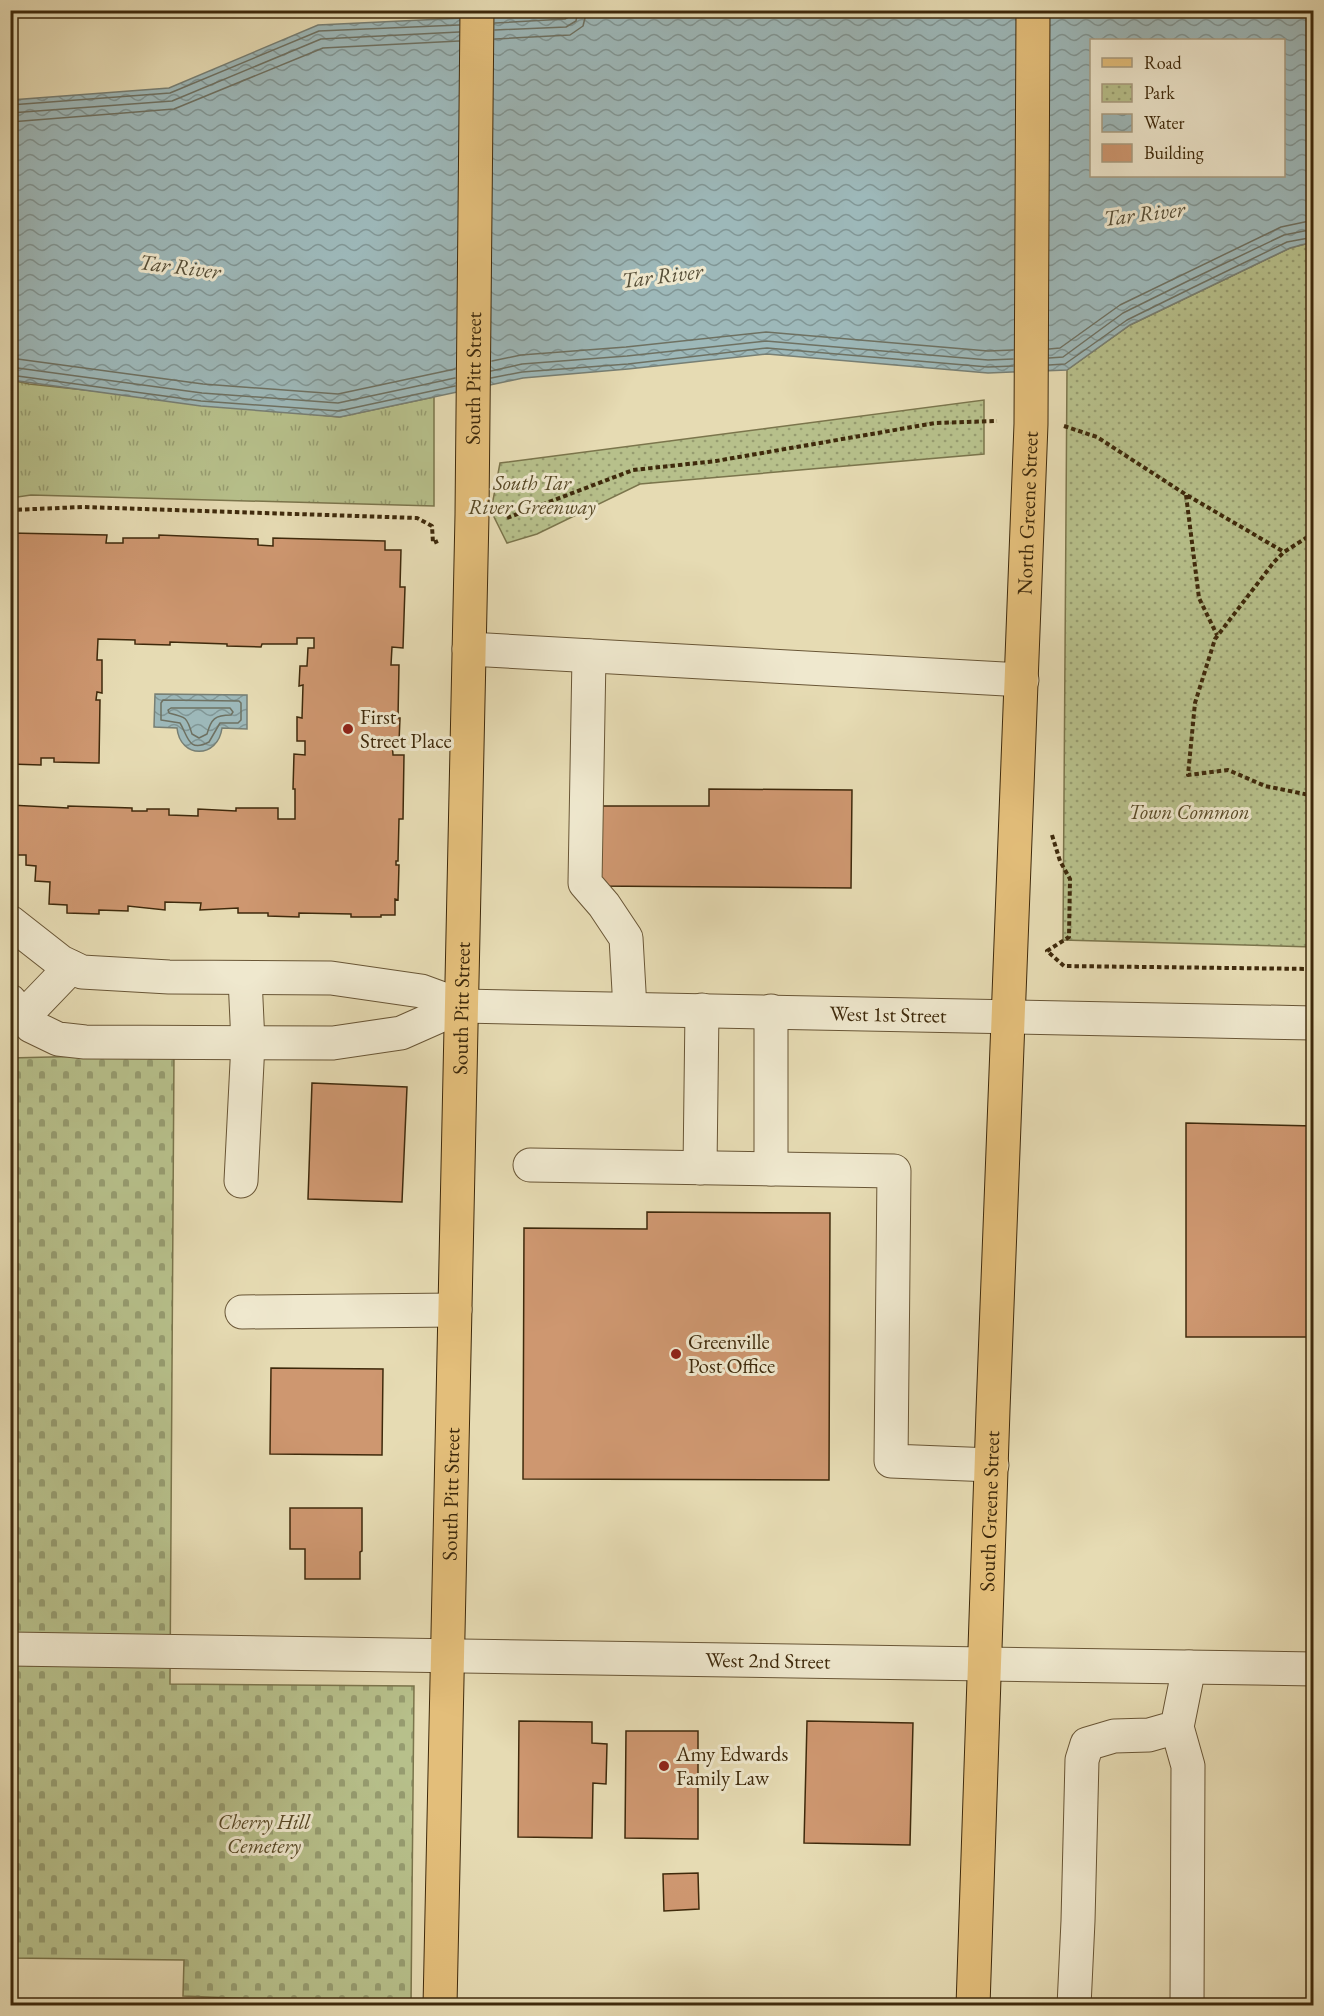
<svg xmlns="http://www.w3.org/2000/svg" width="1324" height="2016" font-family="'EB Garamond',serif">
	<defs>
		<pattern id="grass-tufts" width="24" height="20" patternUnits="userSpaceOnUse" patternTransform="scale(1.5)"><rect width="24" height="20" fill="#b7c08b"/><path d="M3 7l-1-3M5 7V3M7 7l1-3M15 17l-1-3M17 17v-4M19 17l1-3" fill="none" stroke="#969c70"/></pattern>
		<pattern id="cemetery-stones" width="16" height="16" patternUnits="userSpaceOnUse" patternTransform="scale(1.5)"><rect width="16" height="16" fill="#b7c08b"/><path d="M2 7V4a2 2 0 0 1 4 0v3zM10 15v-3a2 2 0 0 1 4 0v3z" fill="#969c70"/></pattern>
		<pattern id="park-dots" width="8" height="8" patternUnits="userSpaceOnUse" patternTransform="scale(1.5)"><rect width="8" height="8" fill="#b7c08b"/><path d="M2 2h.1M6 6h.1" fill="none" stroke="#969c70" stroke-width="1.8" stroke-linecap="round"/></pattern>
		<pattern id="water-waves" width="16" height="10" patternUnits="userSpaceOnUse" patternTransform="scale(1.5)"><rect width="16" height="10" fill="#9db8b9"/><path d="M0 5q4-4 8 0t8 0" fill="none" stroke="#819695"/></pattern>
	</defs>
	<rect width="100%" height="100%" fill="#e6dbb3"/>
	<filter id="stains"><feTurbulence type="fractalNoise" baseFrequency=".00333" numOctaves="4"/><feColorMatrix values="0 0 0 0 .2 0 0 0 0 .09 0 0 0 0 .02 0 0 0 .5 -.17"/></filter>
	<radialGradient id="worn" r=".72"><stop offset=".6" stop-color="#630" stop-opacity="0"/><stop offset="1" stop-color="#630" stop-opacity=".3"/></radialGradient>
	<path fill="url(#grass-tufts)" stroke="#7b754c" stroke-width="1.5" d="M11 380 29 384 339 417 434 397V506L31 495 11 498Z"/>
	<path fill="url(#cemetery-stones)" stroke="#7b754c" stroke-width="1.5" d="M174 1054 170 1684 414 1686 411 2005 183 1996 184 1960 11 1958 10 1058Z"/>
	<path fill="url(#park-dots)" stroke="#7b754c" stroke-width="1.5" d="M1313 242V947L1063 940 1067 370 1130 325 1290 248Z
		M984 400V454L640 484 537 534 507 543 491 511 500 463Z"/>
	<path fill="url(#water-waves)" stroke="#777f74" stroke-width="1.5" fill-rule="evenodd" d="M629 10H1271L1299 12 1313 11V242L1290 248 1130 325 1067 370 988 373 767 354 628 369 523 378 340 417 201 406 11 380V100L169 88 318 25ZM1092 40H1284V176H1092Z
		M155 694 247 695V729L222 728C218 759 180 759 177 728L154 727Z"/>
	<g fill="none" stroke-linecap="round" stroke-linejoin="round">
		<path stroke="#6e7162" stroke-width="1.5" d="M495 23 565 19 570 16 571 10
			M495 30 566 27 576 21 578 10
			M495 39 570 35 583 26 587 10
			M10 105 170 93 319 31 459 25
			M10 113 172 101 321 39 459 32
			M10 122 174 109 323 48 459 41
			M1049 349 1060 348 1120 305 1281 227 1314 220
			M10 358 203 384 338 394 455 369
			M1049 358 1063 357 1123 313 1192 279 1284 235 1314 229
			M492 361 521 355 626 347 766 332 988 351 1013 350
			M1049 365 1065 364 1127 320 1196 286 1287 242 1314 237
			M10 367 202 393 338 403 455 378
			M491 371 522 364 627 356 766 341 988 360 1013 359
			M10 375 201 401 339 411 455 386
			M491 378 522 372 628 364 767 348 988 367 1013 366
			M163 700 239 701 241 703V720L238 723H220L209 742C188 753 188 736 180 723L161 720V703Z
			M171 708H230L233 712 231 715C215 715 211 719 207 734L199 738 192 734C187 717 186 717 169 713L168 710Z"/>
	</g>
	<path fill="#ce9770" stroke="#3f2a0c" stroke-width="1.5" d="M10 533 107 535 106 543H123V538H159V535L258 539V545L273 546V538L385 541V550H401L400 587H405L403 648 392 647 391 665H399L398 718H400L399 742 392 741 393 755H404L403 819H399L398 861H396V865H399L398 900 395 899V915H381V917H351V914L299 913V917L268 916V913H238V908L200 910 201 903 165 902V910L128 906V911L99 910V914L67 913V905L49 904 50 882 35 881 36 866 26 865V855H10V805L68 808V806L101 807 132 808V811H147V809H169V815L198 816V809L236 811V808H278V819H295V789H293L294 754 305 755V741H297V717L302 718 303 685 299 686 300 666H307L308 648H314V638H297V644H262L261 647 227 646V644L170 642V645L135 644V640L98 639 97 660H102V693L97 692 96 700H100L99 763 54 762V758H41V765L10 764Z
		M709 789 852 790 851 888 592 886 593 806H709Z
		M312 1083 407 1087 402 1202 308 1199Z
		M1186 1123 1314 1126V1337H1186Z
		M647 1212 830 1213 829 1480 523 1479 524 1228 647 1229Z
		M271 1368 383 1369 382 1455 270 1454Z
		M290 1508H362V1551L360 1552V1579H305V1549H290Z
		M519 1721 592 1722V1743L607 1744 606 1784 593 1783 592 1838 518 1837Z
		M807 1721 913 1723 910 1845 804 1843Z
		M626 1731H698V1839L625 1838Z
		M698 1873 699 1909 664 1911 663 1874Z
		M1311 1950H1314V2006H1312Z"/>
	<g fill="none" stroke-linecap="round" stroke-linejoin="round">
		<defs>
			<g id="minor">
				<path d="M469 649 1022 680"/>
				<path d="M589 656 585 883 604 905 626 938 630 1009"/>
				<path id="s1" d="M10 922 61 962 82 972 169 977 331 978 421 991 462 1006 1314 1023"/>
				<path d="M10 1001 31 1026 58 1039 85 1042 333 1043 401 1033 462 1006"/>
				<path d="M771 1011V1169"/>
				<path d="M23 1017 71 967"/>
				<path d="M530 1165 894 1171 891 1461 992 1465"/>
				<path d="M700 1168 702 1010"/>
				<path d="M241 1181 248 1043 245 978"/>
				<path d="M242 1312 455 1310"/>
				<path id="s2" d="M10 1649 1314 1669"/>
				<path d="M1177 1727 1188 1766 1187 2006"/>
				<path d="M1074 2006 1078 1921 1082 1760 1087 1744 1114 1736 1149 1735 1177 1727 1189 1667"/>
			</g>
			<g id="major">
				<path id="s3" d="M440 2006 472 515 477 10"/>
				<path id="s4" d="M973 2006 993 1410 1031 424 1033 10"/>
			</g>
		</defs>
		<use href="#minor" stroke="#695636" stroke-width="35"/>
		<use href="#major" stroke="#3f2a0c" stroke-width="35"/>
		<path stroke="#3f2a0c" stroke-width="4" stroke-dasharray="4.5 3" stroke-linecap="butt" d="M1064 426 1097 437 1185 494 1284 552
			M1186 495 1199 598 1217 635
			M10 510 83 507 417 518 432 526 433 543 438 541
			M507 518 633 470 716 461 935 423 997 421
			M1314 533 1284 552 1274 562 1215 639 1195 703 1188 775 1228 770 1265 786 1314 796
			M1052 835 1060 861 1070 879 1069 937 1047 951 1064 966 1314 969"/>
		<use href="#minor" stroke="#efe8ce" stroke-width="33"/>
		<use href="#major" stroke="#e3be7a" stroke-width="33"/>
	</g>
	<g fill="#8f2418" stroke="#efe8ce" stroke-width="2">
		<circle cx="348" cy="729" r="6"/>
		<circle cx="676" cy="1354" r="6"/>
		<circle cx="664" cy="1766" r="6"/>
	</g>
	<g text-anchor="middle" stroke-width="6" stroke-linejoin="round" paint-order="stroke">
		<g font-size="21" fill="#3f2a0c" stroke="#efe8ce">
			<text dy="7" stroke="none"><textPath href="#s3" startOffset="1628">South Pitt Street</textPath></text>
			<text dy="7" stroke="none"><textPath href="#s4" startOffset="1494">North Greene Street</textPath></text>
			<text dy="7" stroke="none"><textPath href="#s3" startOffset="998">South Pitt Street</textPath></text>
			<text dy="7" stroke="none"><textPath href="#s1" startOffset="898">West 1st Street</textPath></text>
			<text dy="7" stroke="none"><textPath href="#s3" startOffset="512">South Pitt Street</textPath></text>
			<text dy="7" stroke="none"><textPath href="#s4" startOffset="495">South Greene Street</textPath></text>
			<text dy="7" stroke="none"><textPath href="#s2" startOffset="758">West 2nd Street</textPath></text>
		</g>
		<g font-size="21" font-style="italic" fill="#574825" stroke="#efe8ce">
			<text x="532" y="490">South Tar<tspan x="532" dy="24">River Greenway</tspan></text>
			<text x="1189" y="819">Town Common</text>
			<text x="264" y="1829">Cherry Hill<tspan x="264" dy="24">Cemetery</tspan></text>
		</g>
		<g font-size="21" fill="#3f2a0c" stroke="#efe8ce" text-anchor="start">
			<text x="360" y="724">First<tspan x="360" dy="24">Street Place</tspan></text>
			<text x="688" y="1349">Greenville<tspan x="688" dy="24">Post Office</tspan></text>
			<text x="676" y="1761">Amy Edwards<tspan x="676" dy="24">Family Law</tspan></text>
		</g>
		<g font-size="22" font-style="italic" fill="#564e37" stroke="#efe8ce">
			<text transform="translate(1144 213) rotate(-7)" y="8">Tar River</text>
			<text transform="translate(180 266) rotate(7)" y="8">Tar River</text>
			<text transform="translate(662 275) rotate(-7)" y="8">Tar River</text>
		</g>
	</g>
	<rect width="1324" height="2016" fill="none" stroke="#e6dbb3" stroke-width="36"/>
	<rect x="12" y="12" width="1300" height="1992" fill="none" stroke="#3f2a0c" stroke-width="3"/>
	<rect x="18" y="18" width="1288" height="1980" fill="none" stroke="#3f2a0c" stroke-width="1.5"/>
	<rect x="1090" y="39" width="195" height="138" fill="#efe8ce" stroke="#a99c80" stroke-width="1.5"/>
	<rect x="1102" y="58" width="30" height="9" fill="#e3be7a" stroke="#a99c80" stroke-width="1.5"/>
	<text x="1144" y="69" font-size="18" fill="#3f2a0c">Road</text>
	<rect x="1102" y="84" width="30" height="18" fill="url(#park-dots)" stroke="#a99c80" stroke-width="1.5"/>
	<text x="1144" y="99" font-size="18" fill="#3f2a0c">Park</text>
	<rect x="1102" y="114" width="30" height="18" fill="url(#water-waves)" stroke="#a99c80" stroke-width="1.5"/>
	<text x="1144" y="129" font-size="18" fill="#3f2a0c">Water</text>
	<rect x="1102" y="144" width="30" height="18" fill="#ce9770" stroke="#a99c80" stroke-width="1.5"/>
	<text x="1144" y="159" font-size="18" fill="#3f2a0c">Building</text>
	<rect width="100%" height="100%" filter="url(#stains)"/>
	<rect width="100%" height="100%" fill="url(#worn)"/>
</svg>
